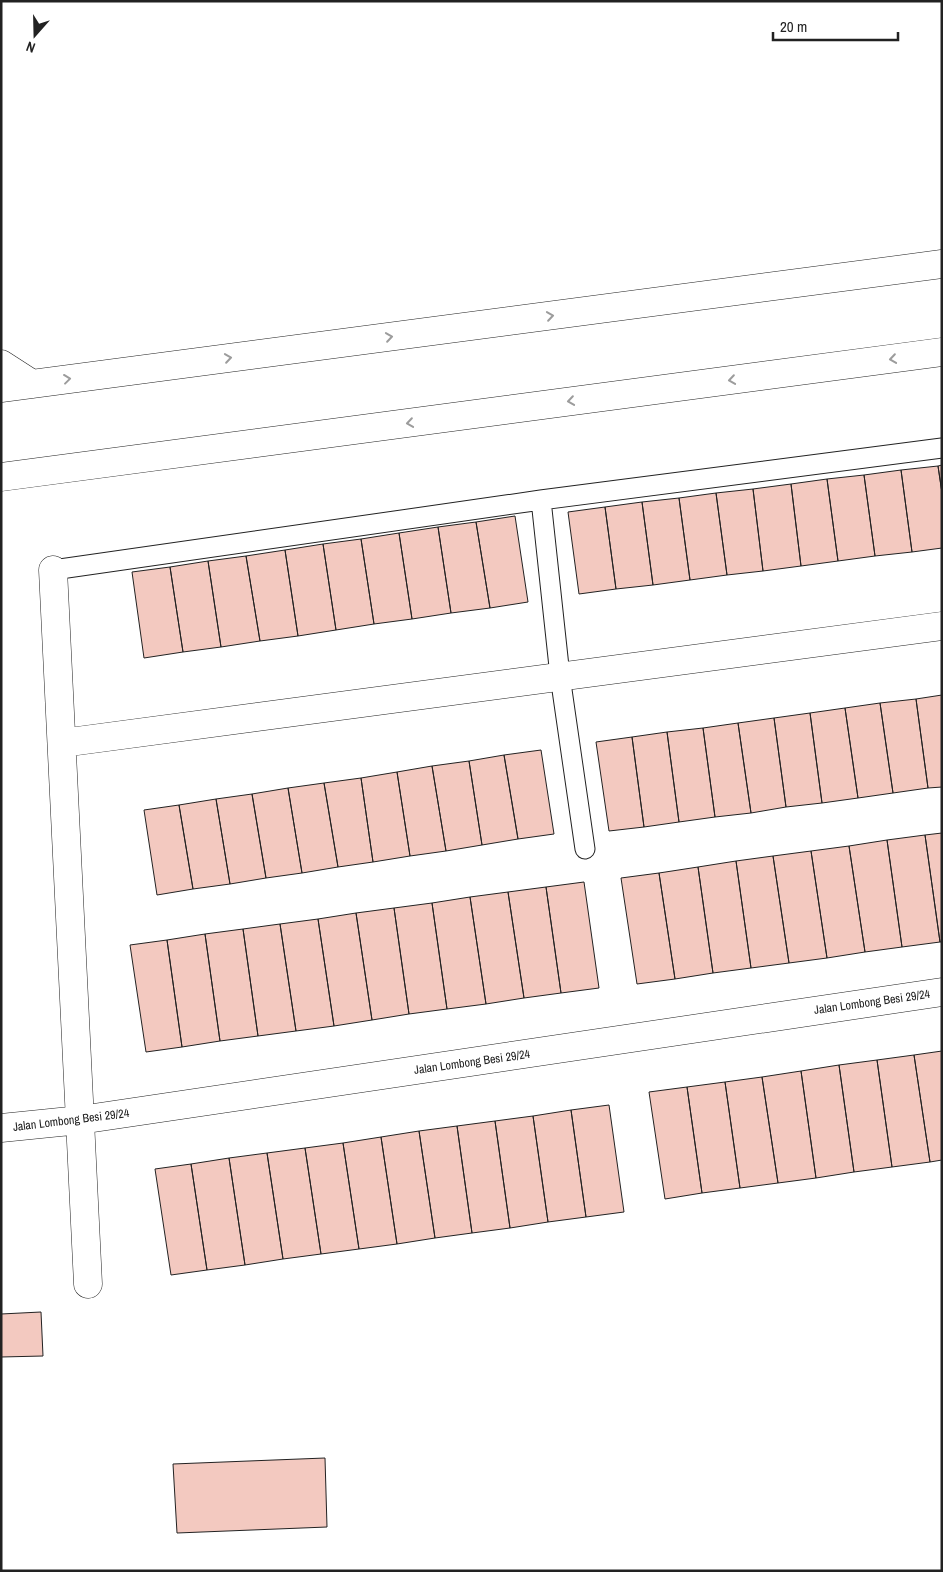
<svg xmlns="http://www.w3.org/2000/svg" width="943" height="1572" font-family="'Archivo Narrow',sans-serif">
	<rect width="100%" height="100%" fill="#fff"/>
	<path fill="#f3c9c0" stroke="#222" d="M942 465V493L938 466Z
		M938 466 942 493V548L912 552 901 470Z
		M901 470 912 552 875 556 864 475Z
		M864 475 875 556 838 561 827 479Z
		M827 479 838 561 801 566 791 484Z
		M791 484 801 566 763 571 753 489Z
		M753 489 763 571 727 575 716 493Z
		M716 493 727 575 690 580 679 498Z
		M679 498 690 580 653 585 642 502Z
		M642 502 653 585 616 589 605 507Z
		M605 507 616 589 579 594 568 512Z
		M515 516 528 602 490 608 476 522Z
		M476 522 490 608 451 613 438 527Z
		M438 527 451 613 412 619 399 533Z
		M399 533 412 619 374 624 361 539Z
		M361 539 374 624 336 630 323 544Z
		M323 544 336 630 298 636 285 550Z
		M285 550 298 636 260 641 246 556Z
		M246 556 260 641 221 647 208 561Z
		M208 561 221 647 183 652 170 567Z
		M170 567 183 652 144 658 132 572Z
		M942 695V787L928 788 916 699Z
		M916 699 928 788 893 793 880 703Z
		M880 703 893 793 858 798 845 708Z
		M845 708 858 798 822 803 810 713Z
		M810 713 822 803 786 807 774 718Z
		M774 718 786 807 751 813 738 723Z
		M738 723 751 813 715 817 703 728Z
		M703 728 715 817 679 822 667 732Z
		M667 732 679 822 644 827 632 737Z
		M632 737 644 827 609 831 596 742Z
		M541 750 554 834 518 839 504 755Z
		M504 755 518 839 482 845 469 761Z
		M469 761 482 845 446 851 432 766Z
		M432 766 446 851 410 856 397 772Z
		M397 772 410 856 373 862 361 778Z
		M361 778 373 862 338 867 324 783Z
		M324 783 338 867 302 873 288 788Z
		M288 788 302 873 266 878 252 794Z
		M252 794 266 878 230 884 216 799Z
		M216 799 230 884 193 889 179 805Z
		M179 805 193 889 157 895 144 810Z
		M942 833V942H940L925 835Z
		M925 835 940 942 902 947 887 840Z
		M887 840 902 947 865 952 849 846Z
		M849 846 865 952 827 958 811 851Z
		M811 851 827 958 789 963 773 856Z
		M773 856 789 963 751 968 736 861Z
		M736 861 751 968 713 973 698 867Z
		M698 867 713 973 675 979 659 873Z
		M659 873 675 979 637 984 621 878Z
		M584 882 599 988 561 993 546 887Z
		M546 887 561 993 524 998 508 892Z
		M508 892 524 998 486 1004 470 897Z
		M470 897 486 1004 447 1009 432 903Z
		M432 903 447 1009 409 1014 394 908Z
		M394 908 409 1014 372 1020 356 913Z
		M356 913 372 1020 334 1026 318 919Z
		M318 919 334 1026 296 1031 280 924Z
		M280 924 296 1031 258 1036 243 929Z
		M243 929 258 1036 220 1041 205 934Z
		M205 934 220 1041 182 1047 167 940Z
		M167 940 182 1047 146 1052 130 945Z
		M942 1051V1160L930 1162 914 1055Z
		M914 1055 930 1162 892 1167 877 1060Z
		M877 1060 892 1167 854 1172 839 1065Z
		M839 1065 854 1172 816 1178 801 1071Z
		M801 1071 816 1178 778 1183 762 1077Z
		M762 1077 778 1183 740 1188 725 1082Z
		M725 1082 740 1188 702 1193 687 1087Z
		M687 1087 702 1193 665 1199 649 1092Z
		M609 1105 624 1212 586 1217 571 1110Z
		M571 1110 586 1217 548 1222 533 1116Z
		M533 1116 548 1222 510 1228 495 1121Z
		M495 1121 510 1228 472 1233 457 1126Z
		M457 1126 472 1233 435 1238 419 1131Z
		M419 1131 435 1238 397 1244 381 1137Z
		M381 1137 397 1244 359 1249 343 1143Z
		M343 1143 359 1249 321 1254 305 1148Z
		M305 1148 321 1254 283 1259 267 1153Z
		M267 1153 283 1259 245 1265 229 1158Z
		M229 1158 245 1265 207 1270 191 1164Z
		M191 1164 207 1270 171 1275 155 1169Z
		M41 1312 43 1356 1 1357V1314Z
		M325 1458 327 1527 177 1533 173 1464Z"/>
	<g fill="none" stroke-linecap="round" stroke-linejoin="round">
		<defs>
			<path id="lane" d="M541 500 560 676 585 849
				M53 570 541 500 942 448"/>
			<path id="street" d="M53 570 88 1284
				M62 743 942 626
				M1 1128 80 1120 942 992"/>
			<path id="secondary" d="M1 364 32 384
				M1 388 942 264
				M1 477 942 352"/>
		</defs>
		<use href="#lane" stroke="#222" stroke-width="21"/>
		<use href="#street" stroke="#222" stroke-width="29"/>
		<use href="#secondary" stroke="#222" stroke-width="29"/>
		<use href="#lane" stroke="#fff" stroke-width="19"/>
		<use href="#street" stroke="#fff" stroke-width="28"/>
		<use href="#secondary" stroke="#fff" stroke-width="28"/>
	</g>
	<defs><path id="oneway-chevron" d="M-2-3.5L2.5 0L-2 3.5" fill="none" stroke-width="1.6" stroke-linecap="round" stroke-linejoin="round" transform="scale(1.25)"/></defs>
	<g stroke="#9c9c9c">
		<use href="#oneway-chevron" transform="translate(550 316) rotate(-8)"/>
		<use href="#oneway-chevron" transform="translate(389 337) rotate(-8)"/>
		<use href="#oneway-chevron" transform="translate(228 358) rotate(-8)"/>
		<use href="#oneway-chevron" transform="translate(893 359) rotate(172)"/>
		<use href="#oneway-chevron" transform="translate(67 379) rotate(-7)"/>
		<use href="#oneway-chevron" transform="translate(732 380) rotate(172)"/>
		<use href="#oneway-chevron" transform="translate(571 401) rotate(172)"/>
		<use href="#oneway-chevron" transform="translate(410 423) rotate(172)"/>
	</g>
	<g text-anchor="middle" stroke-width="4" stroke-linejoin="round" paint-order="stroke">
		<g font-size="12" fill="#222" stroke="#fff">
			<text transform="translate(872 1002) rotate(-8)" y="4">Jalan Lombong Besi 29/24</text>
			<text transform="translate(472 1062) rotate(-8)" y="4">Jalan Lombong Besi 29/24</text>
			<text transform="translate(71 1120) rotate(-7)" y="4">Jalan Lombong Besi 29/24</text>
		</g>
	</g>
	<rect width="943" height="1572" fill="none" stroke="#222222" stroke-width="5"/>
	<g transform="translate(35 35) rotate(200)" stroke="#ffffff" stroke-width="4" paint-order="stroke">
	<path d="M0-4L9 19L0 12L-9 19Z" fill="#222222"/>
	<text y="-8" font-size="14" font-weight="bold" text-anchor="middle" fill="#222222">N</text>
	</g>
	<path d="M773 32v8h125v-8" fill="none" stroke="#222222" stroke-width="2.5"/>
	<text x="780" y="32" font-size="15" fill="#222222" stroke="#ffffff" stroke-width="4" paint-order="stroke">20 m</text>
</svg>
